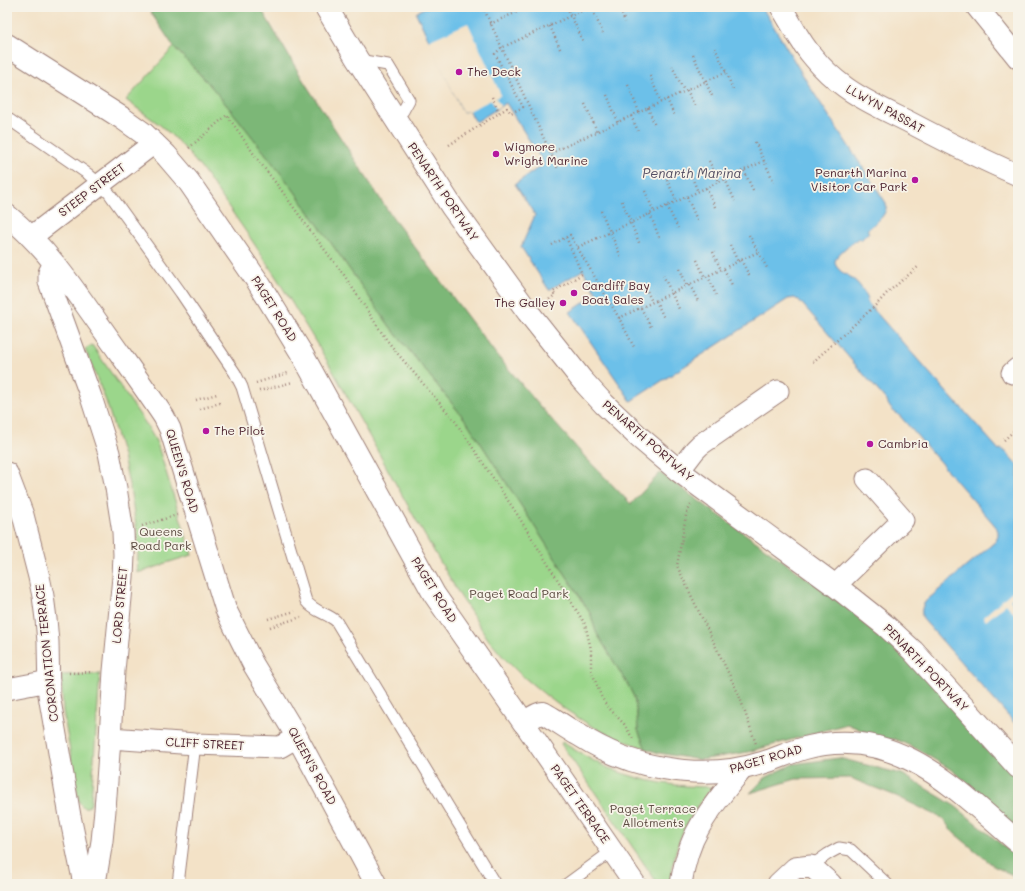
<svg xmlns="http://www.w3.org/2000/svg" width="1025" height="891" font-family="Mali,sans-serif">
	<rect width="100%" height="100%" fill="#f7f3e8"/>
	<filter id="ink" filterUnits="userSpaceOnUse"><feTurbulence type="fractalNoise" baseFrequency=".025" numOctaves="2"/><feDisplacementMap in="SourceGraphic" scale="8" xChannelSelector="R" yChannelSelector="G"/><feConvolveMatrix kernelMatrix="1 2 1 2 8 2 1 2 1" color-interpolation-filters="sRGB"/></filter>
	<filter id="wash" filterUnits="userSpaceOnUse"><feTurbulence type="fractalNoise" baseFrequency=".012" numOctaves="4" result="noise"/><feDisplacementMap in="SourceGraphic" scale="16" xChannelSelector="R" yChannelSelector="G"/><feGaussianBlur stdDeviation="0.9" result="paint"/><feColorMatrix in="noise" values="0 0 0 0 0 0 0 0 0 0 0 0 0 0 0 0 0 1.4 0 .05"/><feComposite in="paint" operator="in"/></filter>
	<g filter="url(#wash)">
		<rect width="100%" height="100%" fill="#f3e2c7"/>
		<path fill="#9bd68b" stroke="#727a5b" d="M174 47 209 84 239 120 293 189 391 328 467 422 577 592 591 615 596 632 628 685 634 697 637 715 638 730 646 749 603 732 588 724 560 706 548 697 520 674 504 658 488 639 459 594 421 529 329 364 278 280 251 239 205 173 181 144 160 125 126 100Z
			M92 345 146 424 157 443 192 555 163 564V565L137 573 138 555 137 532 131 494 123 456 106 401 85 349Z
			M100 674 91 802 90 806 84 808 79 802 63 711 61 675Z
			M562 742C578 752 594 762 611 769 644 782 677 787 712 787 696 807 679 832 674 859 672 867 672 876 671 884H658L596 794 561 744Z"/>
		<path fill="#7cb777" stroke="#636b51" d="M147 7H260L303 80 392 217 495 353 538 404 585 457 631 504 660 473 867 621 1018 763V827C1010 822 1007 826 1004 815L965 781 950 769 917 749 899 741 894 739 887 741 847 724 748 752 700 760 659 753 646 749 638 730 637 715 634 697 628 685 596 632 591 615 577 592 467 422 391 328 293 189 239 120 209 84 174 47Z
			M839 758 902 774 955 806 1018 858V877L995 867 954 833 942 818 896 796 850 778 796 779 750 793 765 778 793 764Z"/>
		<path fill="#6cc0e9" stroke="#5b708a" d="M425 7H762L810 87 886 203C888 216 876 222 867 230L869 232 861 240 859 238C853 242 834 255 835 263 836 268 842 272 845 275L846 274C858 282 861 286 868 299L866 301 957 404H958L999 450 1001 449 1006 452 1018 466V727L923 619C921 612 921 607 926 601L996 541C1000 532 998 529 992 522L900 416C894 412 889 408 887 401L798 299 797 300 795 298 788 299 631 401 570 312 597 294 583 270 549 290 521 247 535 215 515 184 544 164 506 103 476 122 469 111 463 112 416 13Z"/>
		<path fill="#f3e2c7" d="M468 23 501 95 496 98 501 106 496 109 491 100 469 111 463 112 428 41Z
			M1018 586V593L1010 600 1018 609V618L1006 604 986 621 983 617Z"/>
	</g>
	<g filter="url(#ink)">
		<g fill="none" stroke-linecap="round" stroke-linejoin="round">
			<defs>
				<path id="service" d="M358 60 388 65 409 100 403 111 394 117
					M7 118 88 174 109 193 181 293 235 373 242 387 306 601C314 612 327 613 336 621L495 884
					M811 866 828 854 839 848 851 850 887 884
					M178 884 195 744
					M567 884 612 851"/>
				<path id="minor" d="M781 7C792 24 800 43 814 58 823 69 834 79 845 87 864 101 887 111 909 122 945 141 981 159 1018 175
					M977 7 1018 58
					M7 215C45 246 73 287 101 327 122 357 144 387 164 417L170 429 226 610 253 664 297 737 376 884
					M31 237 154 143
					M54 263 49 273V282L91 397 109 453 116 488 123 532 124 555 123 577 114 671 110 738 105 810 102 841 96 877 91 884
					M1012 373 1018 368
					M679 471 695 450 700 445 778 391
					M7 473 23 515 39 577 43 596 46 619 48 642 49 695 70 816 84 884
					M837 587 843 578 903 520 867 479
					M7 689 49 681
					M524 723 635 884
					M110 738 195 744 280 747 297 737
					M681 884C684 864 689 845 699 828 711 806 728 787 743 768
					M778 884 795 868 811 866 831 884"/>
				<path id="tertiary" d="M326 7 357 59 452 207 528 312 582 380 604 404 640 438 679 471 837 587 886 626 913 651 1018 767
					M7 45 122 118 143 133 166 155 189 182 258 282 302 354 434 594 524 723C529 720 537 713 543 713 547 714 572 732 579 735 604 751 633 763 663 768 696 774 730 773 762 763 776 759 790 752 805 748 895 723 956 789 1018 842"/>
			</defs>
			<use href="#service" stroke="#9e8079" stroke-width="13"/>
			<use href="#minor" stroke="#9e8079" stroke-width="23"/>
			<use href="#tertiary" stroke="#9e8079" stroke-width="24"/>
			<path stroke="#9e8079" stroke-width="2.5" stroke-dasharray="1 3" stroke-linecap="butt" d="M483 7 558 169
				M567 7 583 41
				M591 7 603 33
				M619 7 625 22
				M643 7 646 12
				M490 24 517 12
				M550 26 561 51
				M715 48 726 72 734 92
				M693 55 713 98
				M672 66 684 91
				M650 76 661 102
				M628 85 639 112
				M687 90 695 107
				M607 95 618 122
				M492 97 499 112
				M667 99 675 117
				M585 104 597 131
				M648 108 655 126
				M631 116 638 131
				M755 142 774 182
				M449 145 507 108 511 113 523 107 495 54 501 48 590 7
				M189 148 227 115 258 160 282 191 312 233 344 275 386 339 397 353 455 421 517 514 585 624 591 649V669L601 696 606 705 624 724 633 739
				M551 153 726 72
				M709 161 719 182
				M689 170 698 192
				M744 171 754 192
				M725 179 735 201
				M667 180 677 202
				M706 188 716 209
				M645 191 654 212
				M687 197 697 220
				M622 201 640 245
				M667 206 678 228
				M601 211 621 257
				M650 214 659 237
				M749 235 767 268
				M552 245 570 235 619 318 634 347
				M730 245 738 262
				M578 247 764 161
				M713 252 721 270
				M697 260 705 278
				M741 260 750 277
				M680 269 687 286
				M724 269 732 285
				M663 275 680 311
				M708 276 716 295
				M644 284 652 302
				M690 285 698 301
				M656 301 664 318
				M546 302 555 295 553 292 582 274 566 237
				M641 308 651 327
				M619 318 758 252
				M813 362 878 303 887 293 919 266
				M256 383 288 373
				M259 391 293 382
				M196 400 217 394
				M200 409 220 403
				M1004 440 1018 427
				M691 505 686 515 677 566 739 695 756 744
				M142 526 177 515
				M268 619 295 611
				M270 627 301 617
				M69 673 94 672"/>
			<use href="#service" stroke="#fff" stroke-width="11"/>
			<use href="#minor" stroke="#fff" stroke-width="21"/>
			<use href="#tertiary" stroke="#fff" stroke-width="22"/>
		</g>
	</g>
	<g fill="#b5179e" stroke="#f7f3e8" stroke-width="1.5">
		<circle cx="459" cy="72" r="4"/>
		<circle cx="496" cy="154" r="4"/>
		<circle cx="915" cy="180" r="4"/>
		<circle cx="574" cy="293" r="4"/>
		<circle cx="563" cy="303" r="4"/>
		<circle cx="206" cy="431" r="4"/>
		<circle cx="870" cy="444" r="4"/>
	</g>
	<g text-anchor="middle" stroke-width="3.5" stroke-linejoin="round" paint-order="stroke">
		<g font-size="12" fill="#4a1f2b" stroke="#f7f3e8" text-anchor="start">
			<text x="467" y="76">The Deck</text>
			<text x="504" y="151">Wigmore<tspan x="504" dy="14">Wright Marine</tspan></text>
			<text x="907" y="177" text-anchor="end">Penarth Marina<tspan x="907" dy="14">Visitor Car Park</tspan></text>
			<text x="582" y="290">Cardiff Bay<tspan x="582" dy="14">Boat Sales</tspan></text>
			<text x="555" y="307" text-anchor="end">The Galley</text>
			<text x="214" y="435">The Pilot</text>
			<text x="878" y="448">Cambria</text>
		</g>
		<g font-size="12" fill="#4a1f2b" stroke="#f7f3e8">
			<text transform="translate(885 109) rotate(29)" y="4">LLWYN PASSAT</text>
			<text transform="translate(92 190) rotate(-37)" y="4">STEEP STREET</text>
			<text transform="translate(443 192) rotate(56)" y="4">PENARTH PORTWAY</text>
			<text transform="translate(274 309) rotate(58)" y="4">PAGET ROAD</text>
			<text transform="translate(648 441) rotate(41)" y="4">PENARTH PORTWAY</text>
			<text transform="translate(182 471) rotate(73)" y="4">QUEEN'S ROAD</text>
			<text transform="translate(434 590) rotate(58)" y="4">PAGET ROAD</text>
			<text transform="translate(120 605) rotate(-85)" y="4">LORD STREET</text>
			<text transform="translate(47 653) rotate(-96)" y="4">CORONATION TERRACE</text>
			<text transform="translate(926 668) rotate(46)" y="4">PENARTH PORTWAY</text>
			<text transform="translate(205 744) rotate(3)" y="4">CLIFF STREET</text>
			<text transform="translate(766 759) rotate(-16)" y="4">PAGET ROAD</text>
			<text transform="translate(312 766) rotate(61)" y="4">QUEEN'S ROAD</text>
			<text transform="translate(580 804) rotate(55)" y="4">PAGET TERRACE</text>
		</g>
		<g font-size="12" fill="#5e4d43" stroke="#f7f3e8">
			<text x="161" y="536">Queens<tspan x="161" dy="14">Road Park</tspan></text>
			<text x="519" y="598">Paget Road Park</text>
			<text x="653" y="813">Paget Terrace<tspan x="653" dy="14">Allotments</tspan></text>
		</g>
		<g font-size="13" font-style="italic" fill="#544f64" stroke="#f7f3e8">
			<text x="692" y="178">Penarth Marina</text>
		</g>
	</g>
	<rect width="1025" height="891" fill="none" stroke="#f7f3e8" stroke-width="24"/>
</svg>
